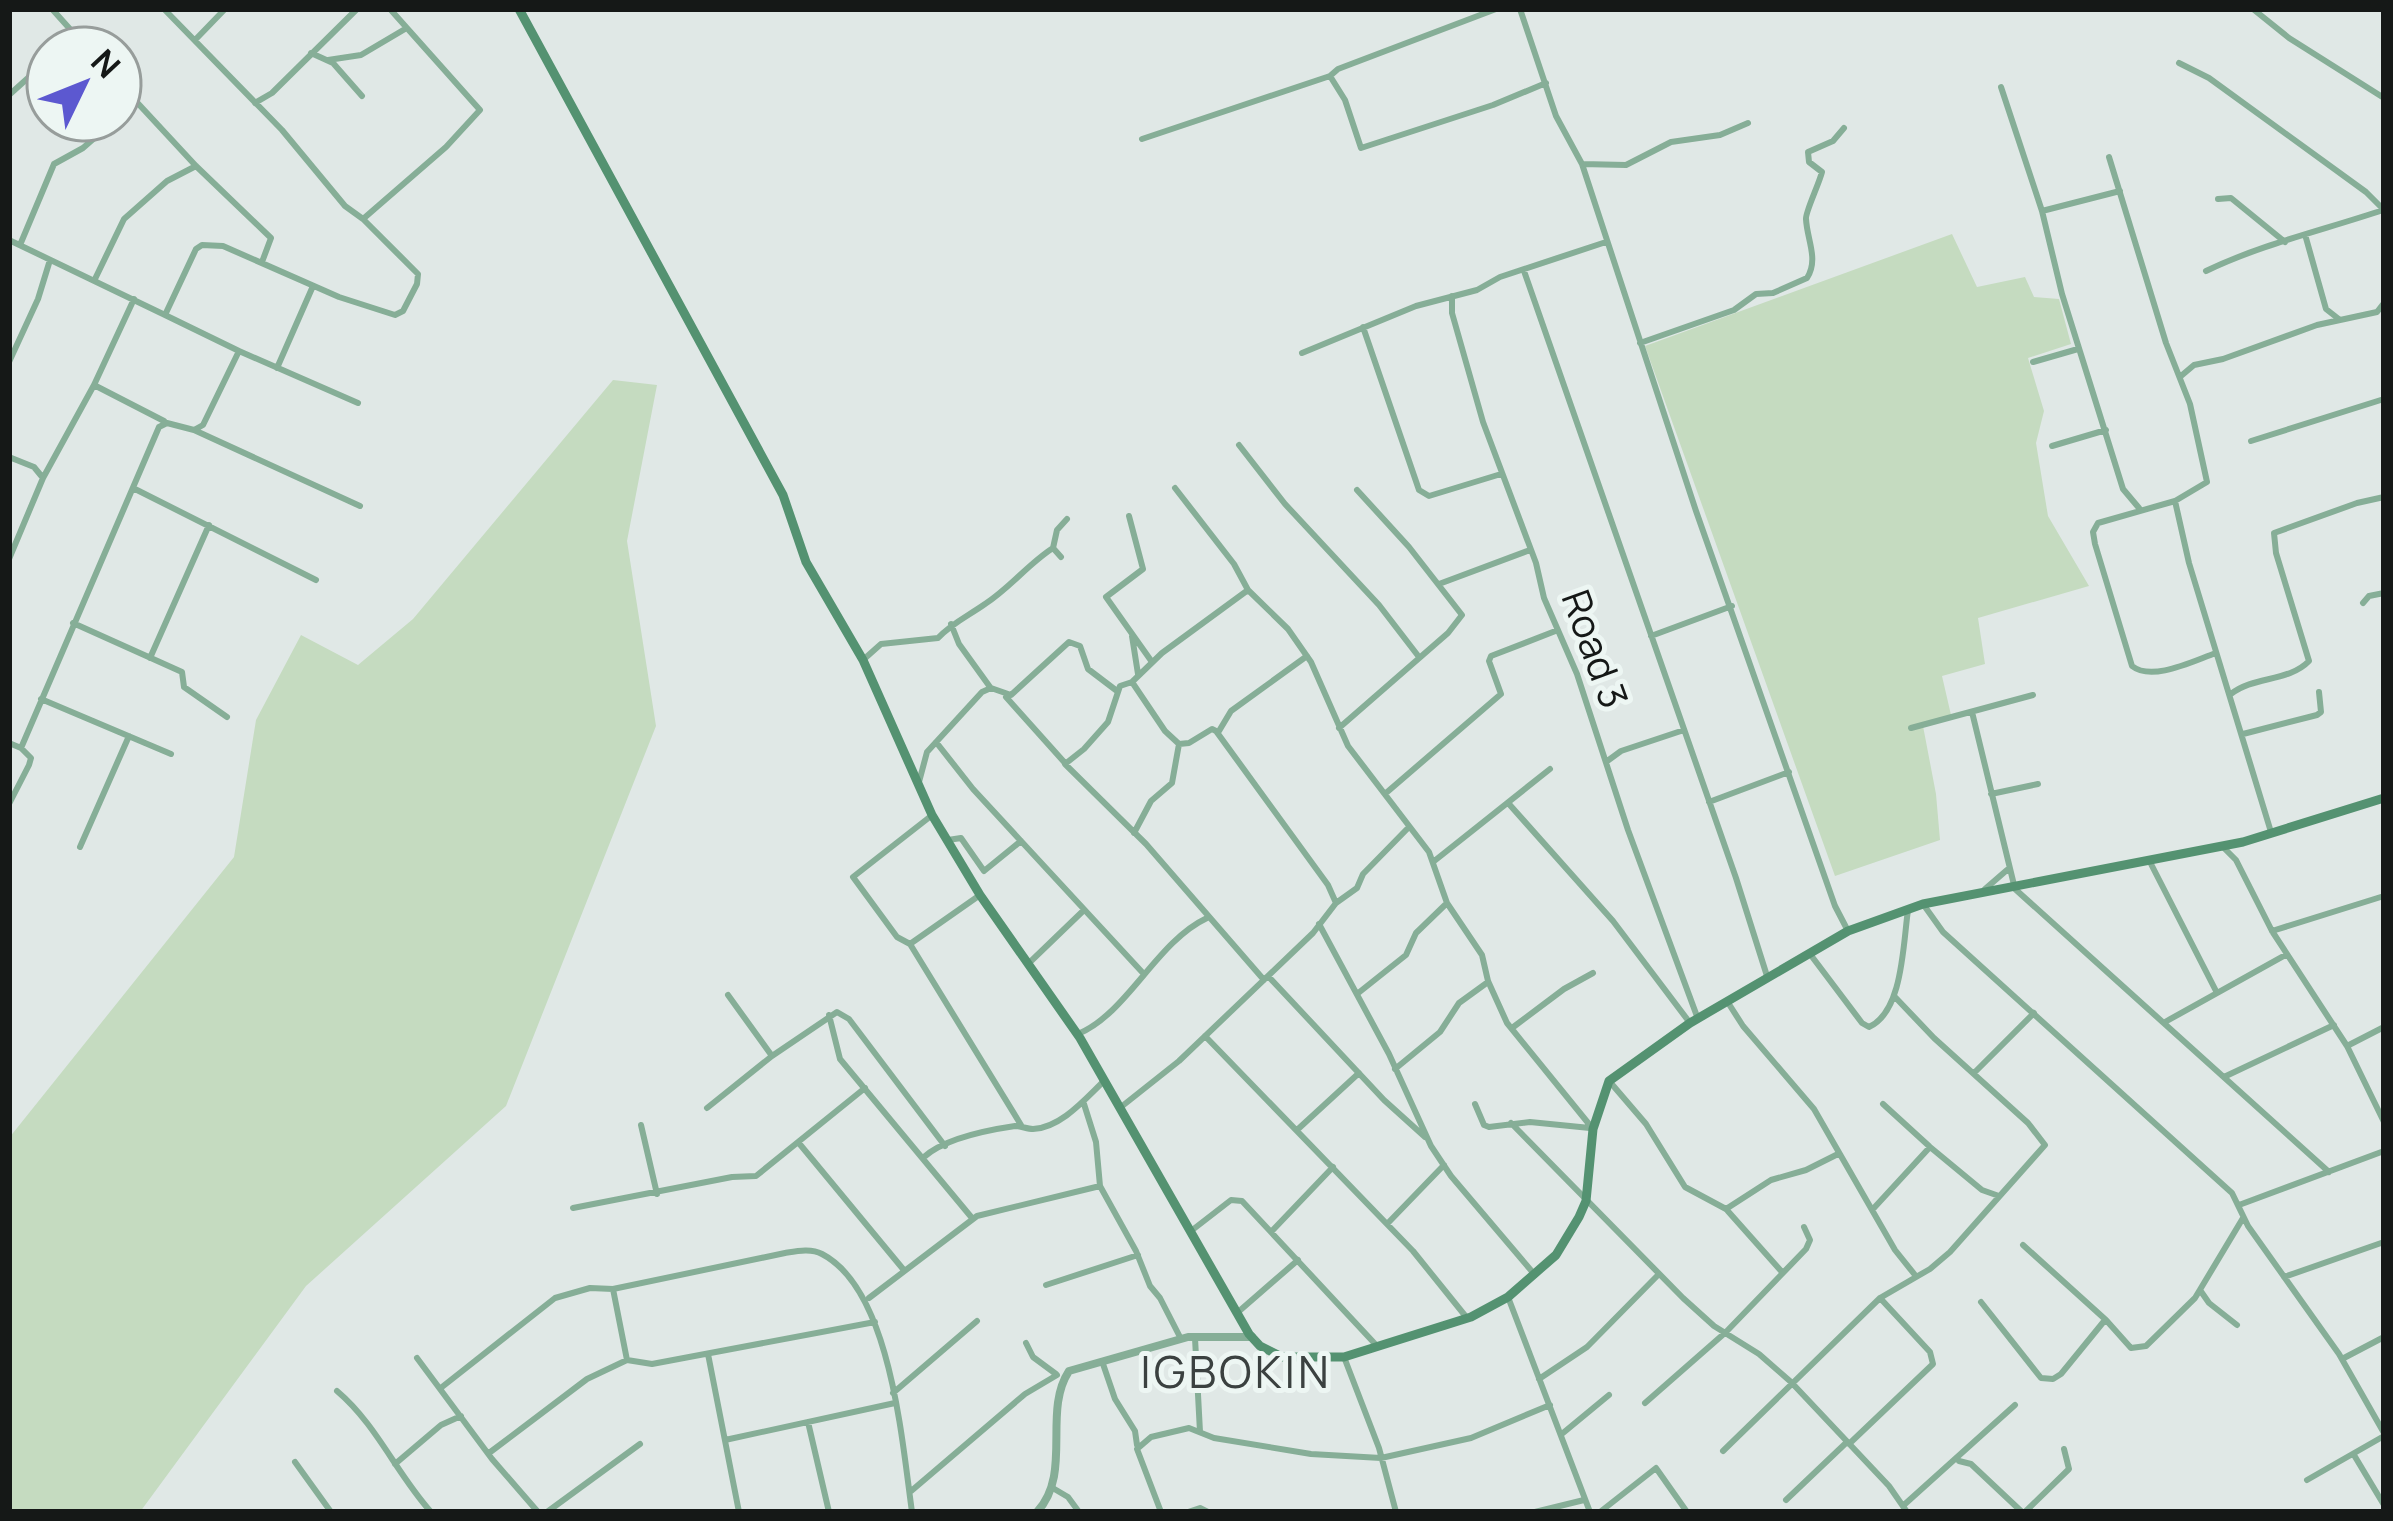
<svg xmlns="http://www.w3.org/2000/svg" width="2393" height="1521" font-family="Manrope,sans-serif">
	<rect width="100%" height="100%" fill="#e0e8e6"/>
	<path fill="#c5dbc0" d="M1952 234 1977 287 2025 277 2034 297 2059 299 2071 344 2028 358 2044 411 2036 443 2048 516 2089 586 1978 618 1985 664 1942 676 1951 715 1923 726 1936 794 1940 840 1835 876 1645 346Z
		M613 380 657 385 627 541 656 726 506 1106 306 1286 140 1512H9V1138L234 857 256 720 301 635 358 665 413 619Z"/>
	<g fill="none" stroke-linecap="round" stroke-linejoin="round">
		<path stroke="#86ae97" stroke-width="6" d="M52 9 87 48
			M164 9 282 130 345 206 363 219
			M1520 9 1556 116 1582 164 1696 511 1835 906 1848 931
			M2253 9 2289 38 2384 98
			M196 39 225 9
			M62 48 76 35
			M311 53 333 63 362 96
			M328 60 361 55 405 29
			M2179 63 2209 78 2366 192 2384 210
			M1330 76 1345 100 1361 148 1493 105 1546 83
			M120 84 196 166 271 238 262 262
			M2001 87 2042 211 2062 294 2123 489 2139 508
			M9 95 48 60
			M255 103 272 93 357 9
			M120 115 136 101
			M1142 139 1330 76 1338 69 1496 9
			M2109 157 2166 343 2190 404 2207 482 2175 501 2098 523 2093 532 2095 544 2132 666C2152 682 2193 661 2216 653
			M1582 164 1626 165 1671 142 1720 135 1748 123
			M2218 199 2231 198 2285 242
			M2042 211 2120 191
			M2306 238 2326 309 2340 320
			M9 240 165 315 196 249 202 245 223 246 339 297 395 315 403 311 417 284 418 274 363 219 446 147 480 110 390 9
			M20 245 54 164 83 148 115 120
			M1524 271 1736 878 1767 976
			M2206 271C2262 244 2324 230 2383 210
			M95 279 124 219 167 181 196 166
			M1452 296V313L1483 422 1536 563 1544 598 1577 674 1628 830 1698 1019
			M1363 327 1419 490 1429 496 1501 474
			M1640 343 1734 310 1756 294 1773 293 1807 278C1819 259 1807 240 1806 219 1805 213 1819 184 1822 172L1809 162 1808 152 1833 141 1844 128
			M239 351 358 403
			M1302 353 1416 306 1477 290 1500 277 1606 242
			M9 362 38 299 50 260
			M2033 362 2078 349
			M277 368 313 286
			M2181 376 2194 365 2223 359 2317 325 2377 312 2384 303
			M94 385 134 299
			M194 430 360 506
			M2251 441 2384 399
			M1239 445 1285 504 1379 605 1419 657
			M2052 446 2106 430
			M9 457 34 467 43 478 9 559
			M43 478 94 385 164 421
			M133 488 316 580
			M1175 488 1234 564 1248 590 1288 629 1311 662 1348 746 1429 852 1447 903 1482 955 1488 981 1507 1023 1593 1129
			M2175 501 2189 563 2271 832
			M1129 516 1143 569 1106 597 1152 662
			M1053 548 1061 557
			M1439 584 1530 550
			M1248 590 1162 653 1132 682 1120 686 1108 722 1084 749 1065 764 1146 844 1264 980
			M2363 603 2369 596 2384 593
			M73 623 182 672 184 687 227 717
			M951 624 959 644 990 687
			M1132 636 1138 674
			M1651 636 1732 606
			M150 658 209 525
			M863 660 881 644 938 638C952 623 968 616 985 604 1010 588 1028 564 1053 548L1057 530 1067 519
			M2231 694C2253 676 2289 682 2309 661L2276 553 2274 533 2357 503 2384 497
			M1006 697 1065 763
			M41 699 171 754
			M1972 712 2015 889 2329 1172
			M1339 728 1448 633 1462 615 1409 547 1357 490
			M1911 728 2033 695
			M1219 731 1231 711 1307 656
			M2243 734 2317 715 2321 712 2319 692
			M936 742 973 789 1142 972
			M9 743 21 748 159 427 167 423 194 430 203 425 239 351 165 315
			M1606 762 1621 751 1684 730
			M919 782 927 752 982 692 991 688 1011 695 1069 642 1080 646 1088 669 1117 691
			M1386 793 1501 694 1489 661 1491 656 1558 630
			M1991 794 2038 784
			M1709 802 1789 772
			M9 804 29 765 31 758 21 748
			M1509 804 1613 921 1690 1023
			M1134 833 1151 801 1172 783 1179 744
			M948 840 961 838 984 871 1021 841
			M80 847 129 736
			M2223 847 2236 860 2272 931 2347 1046 2384 1122
			M1433 862 1550 769
			M2150 862 2216 991
			M1985 889 2007 870
			M980 895 910 944 1021 1125
			M1336 903 1357 888 1363 874 1408 828
			M1923 904 1943 932 2232 1193 2248 1226 2339 1354 2384 1433
			M1319 924 1389 1054 1431 1146 1451 1176 1535 1275
			M2272 931 2384 896
			M910 944 897 937 853 877 931 816
			M1810 954 1862 1023 1869 1027C1903 1012 1903 944 1908 910
			M1028 964 1083 911
			M1268 976 1384 1100 1425 1137
			M1357 994 1406 955 1416 933 1447 903
			M728 995 772 1056
			M1727 1001 1743 1026 1814 1109 1895 1250 1915 1275
			M829 1015 840 1059 972 1218
			M2165 1022 2287 954
			M1512 1028 1564 989 1593 973
			M1078 1034C1128 1013 1156 942 1207 918
			M1205 1036 1413 1251 1467 1318
			M2347 1046 2384 1027
			M1395 1069 1440 1032 1459 1003 1488 982
			M1974 1073 2034 1013
			M2226 1076 2334 1025
			M1610 1082 1646 1124 1685 1187 1726 1209 1782 1272
			M1084 1104 1096 1142 1100 1186 1136 1251 1150 1286 1160 1298 1181 1339
			M1475 1104 1484 1125 1489 1127 1530 1122 1590 1128
			M1883 1104 1929 1146
			M1121 1107 1179 1061 1313 933 1336 903 1328 885 1216 731 1212 729 1189 743 1179 744 1165 731 1132 682
			M707 1108 772 1056 837 1012 849 1019 945 1146
			M1511 1123 1683 1298 1714 1326 1759 1354 1791 1382 1889 1486 1907 1512
			M641 1125 657 1194
			M1297 1130 1359 1073
			M798 1142 903 1269
			M924 1157C944 1139 988 1130 1015 1126 1021 1126 1027 1129 1033 1129 1061 1128 1086 1098 1104 1081
			M2239 1205 2384 1151
			M573 1208 732 1177 756 1176 865 1088
			M1726 1209 1771 1180 1806 1170 1838 1154
			M1873 1209 1930 1147 1982 1190 1999 1196
			M1388 1223 1444 1165
			M1191 1231 1231 1200 1242 1201 1377 1346
			M1272 1231 1333 1167
			M2023 1245 2106 1320 2131 1348 2146 1346 2195 1298 2243 1218
			M2284 1277 2384 1242
			M1046 1285 1138 1255
			M613 1289 627 1360
			M2200 1290 2209 1303 2237 1325
			M1508 1297 1590 1512
			M869 1298 977 1216 1100 1186
			M1981 1302 2041 1378 2053 1379 2061 1374 2105 1320
			M1237 1313 1298 1260
			M1195 1338 1200 1432
			M1026 1343 1033 1357 1056 1374
			M708 1354 739 1512
			M1344 1357 1379 1448 1396 1512
			M417 1358 492 1459 538 1512
			M2342 1359 2384 1337
			M1102 1361 1115 1399 1135 1431 1137 1445
			M1539 1379 1587 1347 1659 1274
			M442 1387 555 1298 590 1288 613 1289 785 1253C797 1251 811 1248 822 1254 891 1290 902 1442 912 1512
			M337 1391C377 1425 396 1473 431 1512
			M893 1393 977 1321
			M1645 1403 1726 1332 1806 1249 1810 1240 1804 1227
			M808 1422 829 1512
			M1563 1433 1609 1395
			M725 1440 895 1403
			M1849 1444 1933 1364 1930 1352 1880 1298
			M1723 1451 1880 1298 1930 1269 1950 1252 2045 1145 2028 1123 1934 1038 1895 997
			M489 1453 587 1379 627 1360 652 1364 875 1322
			M2354 1455 2384 1505
			M1959 1461 1971 1464 2022 1512
			M295 1462 331 1512
			M395 1464 441 1425 461 1416
			M2307 1480 2384 1436
			M1051 1487 1068 1497 1079 1512
			M910 1492 1025 1394 1057 1375
			M1786 1500 1847 1442
			M1905 1504 2015 1405
			M547 1512 640 1444
			M1161 1512 1137 1449 1151 1437 1189 1428 1214 1438 1311 1454 1381 1458 1471 1438 1550 1405
			M1188 1512 1200 1508 1208 1512
			M1535 1512 1584 1500
			M1600 1512 1656 1468 1687 1512
			M2025 1512 2069 1469 2064 1449"/>
		<path stroke="#86ae97" stroke-width="8" d="M1037 1512C1073 1473 1042 1412 1069 1371L1188 1337H1252"/>
		<path stroke="#549271" stroke-width="9" d="M519 9 783 495 806 562 863 660 932 815 980 895 1080 1038 1249 1334 1260 1346 1282 1357H1344L1471 1317 1508 1297 1556 1255 1579 1217 1586 1201 1593 1129 1609 1081 1690 1023 1848 931 1923 904 2243 842 2384 798"/>
	</g>
	<g text-anchor="middle" stroke-width="10" stroke-linejoin="round" paint-order="stroke">
		<g font-size="39" fill="#151817" stroke="#edf6f3">
			<text transform="translate(1595 649) rotate(70)" y="14">Road 3</text>
		</g>
		<g font-size="45" letter-spacing="3" fill="#3b4140" stroke="#edf6f3">
			<text x="1236" y="1388">IGBOKIN</text>
		</g>
	</g>
	<rect width="2393" height="1521" fill="none" stroke="#151817" stroke-width="24"/>
	<g transform="translate(84 84) rotate(47)"><circle r="57" fill="#edf6f3" stroke="#979d9b" stroke-width="3"/>
	<path d="M0-9L21 45L0 30L-21 45Z" fill="#5c58d0"/>
	<text y="-18" font-size="33" font-weight="bold" text-anchor="middle" fill="#151817">N</text>
	</g>
</svg>
